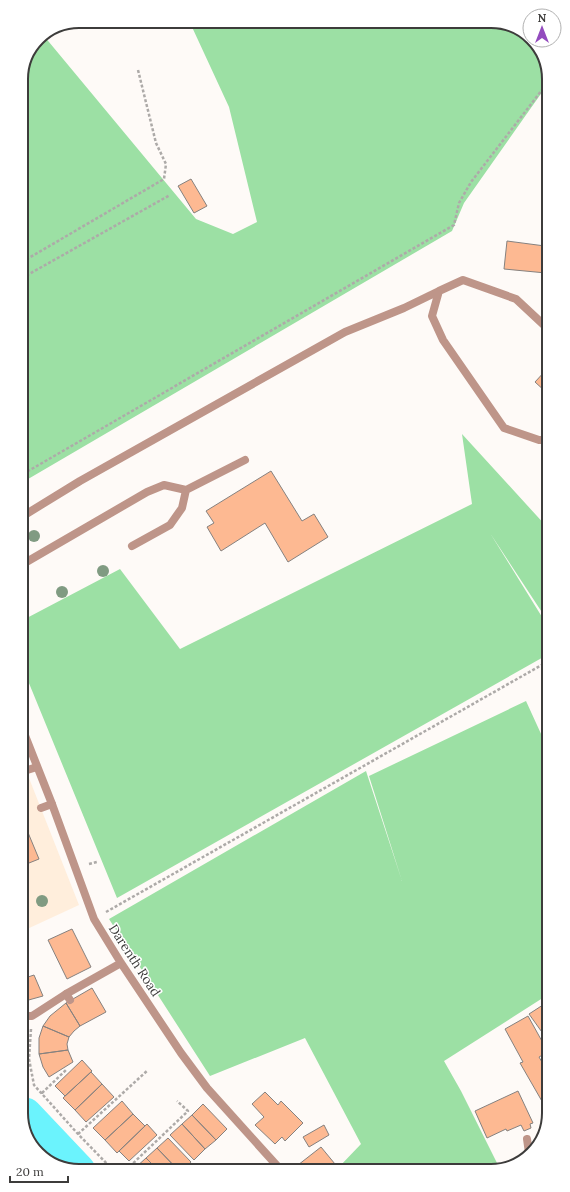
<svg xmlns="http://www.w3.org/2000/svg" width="570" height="1192" font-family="Lora,serif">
	<rect width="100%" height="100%" fill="#fefaf7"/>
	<path fill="#ffeedc" d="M24 758 27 773 79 905 25 930Z"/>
	<path fill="#9ce0a4" d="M186 21H495L526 33 530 40H531L545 57V88L464 203 452 231 23 482 21 76 38 38 44 36 196 219 233 234 257 222 229 107 192 27Z
		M462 434 547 527V620L490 533 547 625V655L117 898 24 671 23 620 120 569 180 649 472 504Z
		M526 701 547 747 549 994 444 1061 461 1091 499 1167 338 1168 361 1144 305 1038 210 1076 109 919 366 771 402 881 369 776Z"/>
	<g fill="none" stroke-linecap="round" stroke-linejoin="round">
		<path stroke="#6bf3fd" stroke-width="35" d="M25 1115 78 1171"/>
	</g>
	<path fill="#fdb992" stroke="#85817f" d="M191 179 207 206 194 213 178 186Z
		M507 241 545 246 546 273 504 269Z
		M546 370V392L535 382Z
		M271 471 302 521 314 514 328 537 288 562 265 523 221 551 207 527 214 523 206 511Z
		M24 823 39 859 24 865Z
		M72 929 91 967 67 979 48 940Z
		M34 975 43 996 25 1001V978Z
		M92 988 106 1012 80 1026 66 1003Z
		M549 1001V1042L529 1014Z
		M66 1003 80 1026 74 1031 69 1037 43 1026 50 1016Z
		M528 1016 548 1052 539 1057 549 1074V1099L543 1103 520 1063 523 1062 505 1029Z
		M43 1026 69 1037 67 1044 68 1050 39 1054V1038Z
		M68 1050 73 1062 49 1077 43 1067 39 1054Z
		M82 1060 92 1071 65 1096 55 1086Z
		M91 1072 102 1084 75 1110 63 1098Z
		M102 1084 114 1097 86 1122 75 1110Z
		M518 1091 533 1123 530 1124 531 1128 524 1131 521 1125 507 1131 506 1129 487 1138 475 1111Z
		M265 1092 278 1105 281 1101 303 1123 285 1141 282 1137 275 1144 255 1125 264 1117 252 1104Z
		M122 1101 133 1114 105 1140 93 1128Z
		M203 1104 227 1129 216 1140 192 1115Z
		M549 1112V1113L546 1124 544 1119 547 1118 545 1114Z
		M133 1114 145 1126 117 1153 105 1140Z
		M192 1115 216 1140 205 1149 182 1124Z
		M147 1124 157 1135 129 1161 119 1151Z
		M182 1124 205 1149 194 1160 170 1135Z
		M324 1125 329 1135 309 1147 303 1137Z
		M168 1138 191 1162 184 1170H178L157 1148Z
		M321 1147 335 1164 329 1168 301 1169 298 1165Z
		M157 1148 178 1170H158L146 1158Z
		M146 1158 158 1170H137L135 1168Z"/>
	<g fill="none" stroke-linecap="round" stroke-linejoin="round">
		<path stroke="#adaaa8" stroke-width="2.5" stroke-dasharray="3 2" stroke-linecap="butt" d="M22 262 164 179 166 164 156 143 138 70
			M22 278 170 195
			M23 474 454 225 459 203 471 182 545 86
			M24 809H25
			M89 864 97 862
			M106 912 547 662
			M31 1029 29 1059 34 1085 78 1134 114 1171
			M42 1093 66 1070
			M78 1134 148 1070
			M126 1170 188 1111 177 1101"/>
		<path stroke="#be9589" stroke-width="8" d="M546 327 516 299 463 280 439 291 432 316 443 340 504 428 539 440H546
			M23 516 80 481 345 332 404 308 439 291
			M132 546 170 525 182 508 186 490
			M23 564 147 492 164 485 186 490 245 460
			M24 771 37 767
			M41 808 52 804
			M66 994 70 1000
			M527 1139 529 1153"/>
		<path stroke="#be9589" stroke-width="8" d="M24 733 52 804 94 919 121 963 181 1053 207 1088 280 1169
			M25 1016H32L66 994 121 963"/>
	</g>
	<g fill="#809b82">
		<circle cx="34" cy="536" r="6"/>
		<circle cx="103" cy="571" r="6"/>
		<circle cx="62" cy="592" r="6"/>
		<circle cx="42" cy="901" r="6"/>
	</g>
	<g text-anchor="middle" stroke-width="3" stroke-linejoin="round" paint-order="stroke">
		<g font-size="13" fill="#3d3c3b" stroke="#fff">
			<text transform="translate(135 960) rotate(57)" y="5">Darenth Road</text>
		</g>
	</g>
	<path d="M0 0H570V1192H0ZM79 28H491A51 51 0 0 1 542 79V1113A51 51 0 0 1 491 1164H79A51 51 0 0 1 28 1113V79A51 51 0 0 1 79 28Z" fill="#fff" fill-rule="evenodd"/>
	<path fill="none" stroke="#3d3c3b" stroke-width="2" d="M79 28H491A51 51 0 0 1 542 79V1113A51 51 0 0 1 491 1164H79A51 51 0 0 1 28 1113V79A51 51 0 0 1 79 28Z"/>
	<g transform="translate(542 28)"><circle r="19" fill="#ffffff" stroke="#b1b1b1"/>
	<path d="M0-3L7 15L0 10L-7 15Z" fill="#934bbe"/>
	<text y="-6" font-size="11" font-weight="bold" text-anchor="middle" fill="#3d3c3b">N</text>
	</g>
	<path d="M10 1176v6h58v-6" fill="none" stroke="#3d3c3b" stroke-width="2"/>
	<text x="16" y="1176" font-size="12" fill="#3d3c3b" stroke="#ffffff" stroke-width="3" paint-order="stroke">20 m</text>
</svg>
